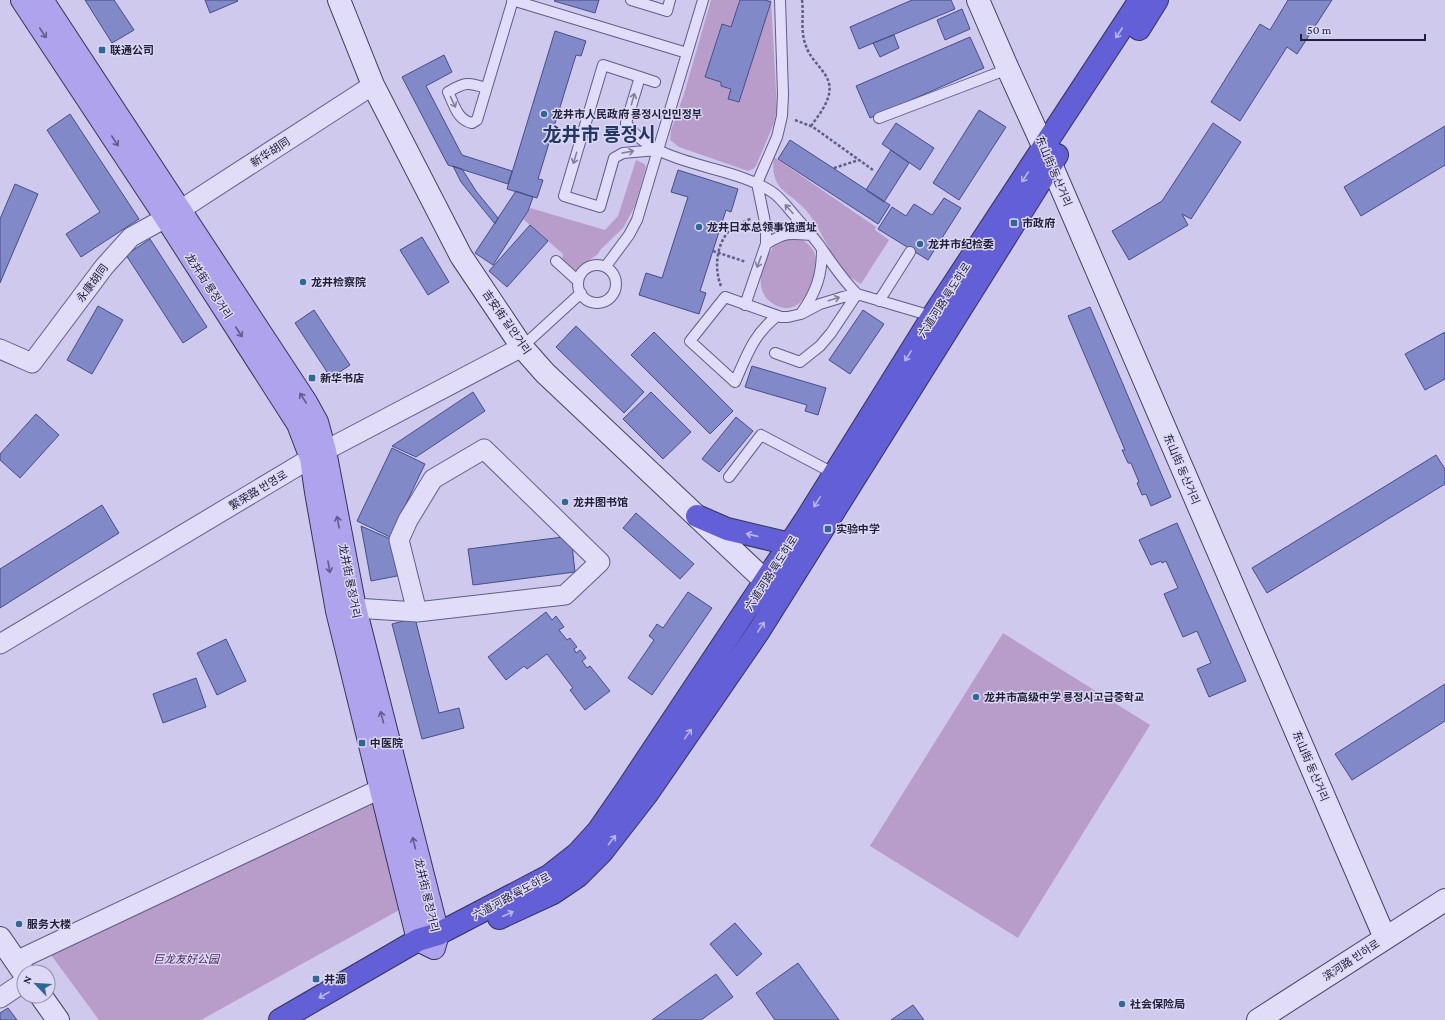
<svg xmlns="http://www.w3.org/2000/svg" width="1445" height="1020" font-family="'Crimson Pro','Noto Sans SC','Noto Sans KR',serif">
	<rect width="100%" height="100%" fill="#cfc9ed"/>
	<path fill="#b89dcb" d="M711 0H740L731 27 721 25 705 77 721 82V86L731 89 728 99 739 102 771 2 765 0H771L777 109 774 123 756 166 753 169 748 171 679 147 670 140 671 130 684 94Z
		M774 157 876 227 875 230 889 240 861 284 845 274 840 269C830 251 821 231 809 214 792 191 769 193 774 157Z
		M636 160 645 164 646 167 635 206 623 228 601 249 597 255 586 262 575 274 562 261 563 254 523 219 530 208 605 230 618 216Z
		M799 238C806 242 813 247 815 255 820 274 804 316 780 307 753 298 758 267 772 249 774 245 779 240 783 239 788 238 794 238 799 238Z
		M1003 633 1150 725 1018 938 870 846Z
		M376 800 412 903 201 1020H99L51 955Z"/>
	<path fill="#8189c9" stroke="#454e87" d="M85 0H114L134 30 112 43Z
		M205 0H237L238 1 210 13Z
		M555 0H599L595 13 554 1Z
		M740 0H765L771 2 739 102 728 99 731 89 721 86V82L705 77 722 24 731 27Z
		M912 0H951L955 9 859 49 850 27Z
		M1288 0H1332L1297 54 1287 47 1240 121 1211 102 1260 24 1270 30Z
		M962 9 970 29 945 40 937 20Z
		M555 31 586 41 581 56 576 55 538 179 543 180 537 198 507 189Z
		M894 35 899 48 880 57 873 43Z
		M970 37 984 68 870 118 856 86Z
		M444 55 452 72 426 86 462 155 512 171 508 184 448 165 402 77Z
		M979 110 1006 127 959 200 933 183Z
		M70 114 139 219 81 257 66 234 100 212 47 130Z
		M896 123 934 148 920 170 882 144Z
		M1213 123 1241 142 1191 219 1182 214 1188 225 1129 260 1112 231 1162 201Z
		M1445 126V165L1361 216 1344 187Z
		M790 140 890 205 878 224 778 159Z
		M891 150 909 163 884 202 866 190Z
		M453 166 462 169 476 191 498 218 495 224 461 182Z
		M678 170 738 189 731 212 726 210 700 291 706 293 699 314 639 295 646 273 662 278 688 197 671 192Z
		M15 184 38 194 0 283V219Z
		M516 191 533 197 528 211 493 265 475 253Z
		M944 198 961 208 928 260 878 229 892 207 906 216 914 204 932 215Z
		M530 225 548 241 507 287 489 271Z
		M422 237 449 282 428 295 400 250Z
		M150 239 207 327 183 343 126 255Z
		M98 306 123 320 92 374 67 360Z
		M1090 307 1171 497 1151 506 1146 494 1142 495 1137 483 1139 482 1131 463H1128L1122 450H1125L1068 316Z
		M314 310 350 365 331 378 295 323Z
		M863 310 884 324 850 374 829 360Z
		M576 326 644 392 624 413 556 347Z
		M654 332 733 411 710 434 631 355Z
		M1445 332V379L1425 390 1405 354Z
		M752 366 826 388 818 415 805 411 807 405 745 387Z
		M473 392 485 411 416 457 392 446Z
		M651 392 691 432 663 459 623 419Z
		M36 414 59 435 20 478 0 460V454Z
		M736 417 753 431 719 472 702 459Z
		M392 448 425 464 390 537 357 521Z
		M1436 455 1445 469V484L1267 593 1252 568Z
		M102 505 119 533 0 608V569Z
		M636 513 694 564 680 579 623 528Z
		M1177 523 1246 681 1209 697 1197 669 1211 663 1197 631 1183 637 1164 594 1178 588 1166 561 1162 563 1161 561 1151 565 1139 540Z
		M361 526 395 541 402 575 371 581Z
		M571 536 575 572 473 585 468 549Z
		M688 592 712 608 652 695 628 678 654 640 649 636 657 624 663 628Z
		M546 612 552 620 556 616 564 627 559 630 567 640 570 638 577 647 574 649 576 653 580 650 586 658 582 661 587 668 590 666 610 691 585 710 570 690 573 688 547 654 527 669 524 666 506 680 488 657Z
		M415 618 439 713 459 708 464 728 422 739 392 624Z
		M226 639 246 681 217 695 197 653Z
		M196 678 206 707 163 723 153 694Z
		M1445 684V721L1352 780 1335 754Z
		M735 923 762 954 737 976 710 944Z
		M798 963 839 1020H775L756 993Z
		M716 974 733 997 701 1020H652Z
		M913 1005 924 1020H891Z
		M8 1008 17 1020H0V1013Z"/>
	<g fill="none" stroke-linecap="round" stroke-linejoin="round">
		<defs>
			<path id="lane" d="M512 0 687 53
				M631 0 667 11 670 0
				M640 77 655 82
				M486 88C468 82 465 82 448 92 454 104 457 120 472 123L477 120 513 0
				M879 118 1008 69
				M657 150 623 153 614 158 600 207 564 196 603 65 640 77 626 123C656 168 729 163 772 192 780 197 788 208 795 216 804 227 814 237 822 249 833 265 843 280 857 294
				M766 244C785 232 790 233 811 235
				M556 261 578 281
				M578 284a19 19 0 1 1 38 0a19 19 0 1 1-38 0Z
				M606 266 629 235 637 220 703 0
				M879 301 910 252
				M745 305 766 244V227L757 183 777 137 782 116 783 94 780 0
				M802 312C817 291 822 274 822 249
				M777 316C753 335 747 355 735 382L690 341 725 297 781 317H788L801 314 820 304 843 297 857 294 935 317
				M522 347 581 293
				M775 353 800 362 820 346 831 333 857 294
				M729 477 761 435 835 474"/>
			<path id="street" d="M0 349 32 363 104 267 131 237 180 210 373 85
				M340 611 355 608 417 612 565 595 600 562 484 449 433 479 408 520 399 540 417 612
				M0 644 311 458 522 347
				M16 961 380 789
				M0 998 24 982"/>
			<path id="secondary" d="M339 0 373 85 461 256 522 347 545 373 779 594
				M978 0 1008 69 1044 148 1385 938
				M0 938 24 973
				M41 996 58 1020
				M1258 1020 1445 900"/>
			<path id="primary" d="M22 0 166 218 298 424 311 458 316 492 337 611 418 940 434 948 438 934 355 608 325 451 317 422 306 402 42 0"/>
			<path id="highway" d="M1139 29 1157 0
				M697 516 727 529 790 544
				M499 918 553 893 578 876 602 852 647 794 759 631 1057 155
				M280 1020 418 940 438 934 549 876 577 854 598 831 627 789 805 521 932 317 1140 0"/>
		</defs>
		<use href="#lane" stroke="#5e5e88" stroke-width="12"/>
		<use href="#street" stroke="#5e5e88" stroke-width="21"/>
		<use href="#secondary" stroke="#41436a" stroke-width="24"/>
		<use href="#primary" stroke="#323457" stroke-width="24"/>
		<use href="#highway" stroke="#323457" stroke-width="24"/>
		<path stroke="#5e5e88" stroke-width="2.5" stroke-dasharray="3 2" stroke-linecap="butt" d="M802 0C804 15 800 32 806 46 810 58 820 66 826 76 837 94 820 113 811 126
			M795 120 813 127 873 170
			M834 168 859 160
			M713 251 746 262
			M721 286C714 269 716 244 730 230 736 225 744 222 752 218"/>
		<use href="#lane" stroke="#e1dcf8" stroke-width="10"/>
		<use href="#street" stroke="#e1dcf8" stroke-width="19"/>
		<use href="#secondary" stroke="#e1dcf8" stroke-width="22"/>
		<use href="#primary" stroke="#afa3ed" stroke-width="22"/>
		<use href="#highway" stroke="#625fd7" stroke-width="22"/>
	</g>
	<defs><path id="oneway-shaft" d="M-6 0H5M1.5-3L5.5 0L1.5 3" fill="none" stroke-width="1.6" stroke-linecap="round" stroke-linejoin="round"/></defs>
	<g stroke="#615c8b">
		<use href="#oneway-shaft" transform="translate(43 33) rotate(57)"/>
		<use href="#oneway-shaft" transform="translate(115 141) rotate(57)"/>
		<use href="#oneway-shaft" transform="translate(239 332) rotate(57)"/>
		<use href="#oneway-shaft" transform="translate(303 398) rotate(-123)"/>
		<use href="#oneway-shaft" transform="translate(338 522) rotate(-101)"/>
		<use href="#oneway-shaft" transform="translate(329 567) rotate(80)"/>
		<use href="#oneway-shaft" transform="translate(382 717) rotate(-104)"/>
		<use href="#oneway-shaft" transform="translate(414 843) rotate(-104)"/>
	</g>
	<g stroke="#b8b4ec">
		<use href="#oneway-shaft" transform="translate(1119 33) rotate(123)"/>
		<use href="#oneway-shaft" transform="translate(1025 177) rotate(123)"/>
		<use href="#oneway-shaft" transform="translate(908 356) rotate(122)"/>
		<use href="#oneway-shaft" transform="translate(817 502) rotate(122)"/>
		<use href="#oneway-shaft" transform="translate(752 535) rotate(-167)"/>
		<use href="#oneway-shaft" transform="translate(761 627) rotate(-57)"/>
		<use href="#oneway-shaft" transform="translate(688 734) rotate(-55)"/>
		<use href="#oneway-shaft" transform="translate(612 840) rotate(-52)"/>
		<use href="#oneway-shaft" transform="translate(508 914) rotate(-25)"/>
		<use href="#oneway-shaft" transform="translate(324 995) rotate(150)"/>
	</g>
	<g stroke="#817f99">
		<use href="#oneway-shaft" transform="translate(633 99) rotate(-74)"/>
		<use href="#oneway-shaft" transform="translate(453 102) rotate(65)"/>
		<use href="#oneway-shaft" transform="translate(628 152) rotate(-10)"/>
		<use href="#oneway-shaft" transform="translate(575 158) rotate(107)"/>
		<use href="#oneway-shaft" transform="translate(789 209) rotate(-132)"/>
		<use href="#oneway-shaft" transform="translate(759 262) rotate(110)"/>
		<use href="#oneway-shaft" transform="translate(834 299) rotate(-17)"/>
	</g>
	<g fill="#316795" stroke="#ddd8f5" stroke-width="1.5">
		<rect x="98" y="46" width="8" height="8" rx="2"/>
		<circle cx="544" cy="114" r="4"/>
		<rect x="1010" y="219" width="8" height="8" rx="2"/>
		<circle cx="699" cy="227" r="4"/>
		<circle cx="920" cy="244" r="4"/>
		<circle cx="303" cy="282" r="4"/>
		<rect x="308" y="374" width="8" height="8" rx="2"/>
		<circle cx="565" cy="502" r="4"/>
		<rect x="824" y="525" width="8" height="8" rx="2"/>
		<circle cx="976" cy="697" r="4"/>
		<rect x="358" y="739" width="8" height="8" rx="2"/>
		<circle cx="19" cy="924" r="4"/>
		<rect x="312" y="975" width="8" height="8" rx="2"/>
		<circle cx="1122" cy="1004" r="4"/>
	</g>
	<g text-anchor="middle" stroke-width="3" stroke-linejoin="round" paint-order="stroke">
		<g font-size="11" font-weight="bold" fill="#21223a" stroke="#ddd8f5" text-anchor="start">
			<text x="110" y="54">联通公司</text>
			<text x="552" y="118">龙井市人民政府 룡정시인민정부</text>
			<text x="1022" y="227">市政府</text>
			<text x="707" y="231">龙井日本总领事馆遗址</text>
			<text x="928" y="248">龙井市纪检委</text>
			<text x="311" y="286">龙井检察院</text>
			<text x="320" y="382">新华书店</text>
			<text x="573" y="506">龙井图书馆</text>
			<text x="836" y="533">实验中学</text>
			<text x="984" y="701">龙井市高级中学 룡정시고급중학교</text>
			<text x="370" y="747">中医院</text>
			<text x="27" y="928">服务大楼</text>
			<text x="324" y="983">井源</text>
			<text x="1130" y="1008">社会保险局</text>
		</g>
		<g font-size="11" fill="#21223a" stroke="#ddd8f5">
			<text transform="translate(270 152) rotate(-33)" y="4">新华胡同</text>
			<text transform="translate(1054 171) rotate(67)" y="4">东山街 동산거리</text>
			<text transform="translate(92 283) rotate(-53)" y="4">永康胡同</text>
			<text transform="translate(209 286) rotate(57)" y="4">龙井街 룡정거리</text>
			<text transform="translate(944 300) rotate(-57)" y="4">六道河路 륙도하로</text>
			<text transform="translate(507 322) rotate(55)" y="4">吉安街 길안거리</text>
			<text transform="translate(1182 469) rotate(67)" y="4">东山街 동산거리</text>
			<text transform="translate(258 490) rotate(-31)" y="4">繁荣路 번영로</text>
			<text transform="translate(771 573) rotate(-57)" y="4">六道河路 륙도하로</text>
			<text transform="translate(350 581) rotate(79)" y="4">龙井街 룡정거리</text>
			<text transform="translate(1311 766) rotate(67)" y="4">东山街 동산거리</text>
			<text transform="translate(427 895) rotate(77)" y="4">龙井街 룡정거리</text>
			<text transform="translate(511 896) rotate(-28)" y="4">六道河路 륙도하로</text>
			<text transform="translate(1351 960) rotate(-33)" y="4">滨河路 빈하로</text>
		</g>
		<g font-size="11" font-style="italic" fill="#492955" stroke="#ddd8f5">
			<text x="186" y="963">巨龙友好公园</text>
		</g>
		<g font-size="19" font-weight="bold" fill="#223864" stroke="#ddd8f5">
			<text x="599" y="141">龙井市 룡정시</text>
		</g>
	</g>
	<g transform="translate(36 984) rotate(295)"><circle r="19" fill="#ddd8f5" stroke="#928faa"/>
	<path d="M0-3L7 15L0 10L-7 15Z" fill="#316795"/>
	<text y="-6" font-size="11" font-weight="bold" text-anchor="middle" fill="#21223a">N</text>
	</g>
	<path d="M1301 34v6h124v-6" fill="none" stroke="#21223a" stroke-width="2"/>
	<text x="1307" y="34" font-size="12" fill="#21223a" stroke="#ddd8f5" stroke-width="3" paint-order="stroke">50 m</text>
</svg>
